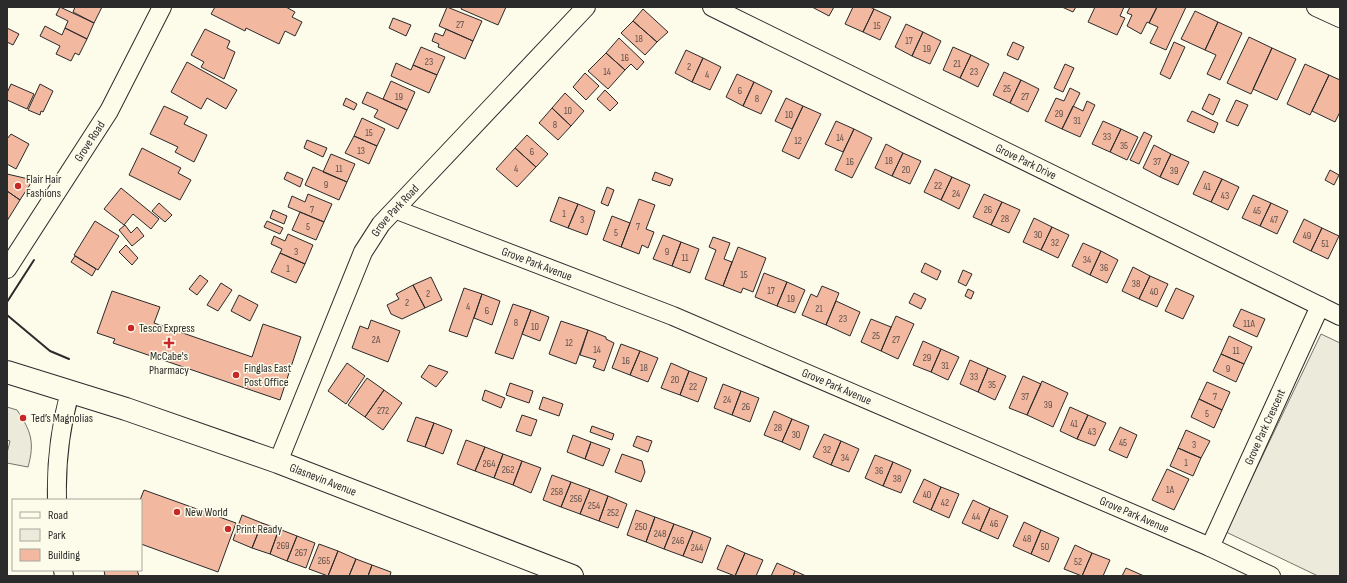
<svg xmlns="http://www.w3.org/2000/svg" width="1347" height="583" font-family="'Sofia Sans Condensed',sans-serif">
	<rect width="100%" height="100%" fill="#fdfbea"/>
	<path fill="#ecebdb" stroke="#74746e" d="M1321 334 1340 343V576H1318L1226 532Z
		M7 407 17 410C31 431 35 442 28 467L7 463V453L10 441 7 440Z"/>
	<path fill="#f2b8a0" stroke="#2b2b2b" d="M60 7 94 23 87 39 65 28 68 21 56 15Z
		M75 7H102L94 23 73 12Z
		M215 7H286L295 12 292 17 302 22 295 36 285 31 279 44 246 28 245 31 211 14Z
		M447 7 482 21 473 41 439 26Z
		M462 7H506L498 25 461 9Z
		M812 7H834L829 16Z
		M853 7H870L874 9 863 32 845 24Z
		M1062 7H1076L1073 12Z
		M1095 7H1124L1120 16 1125 18 1117 35 1088 22Z
		M1130 7H1157L1149 23 1147 22 1141 34 1127 26 1132 15 1127 13Z
		M1157 7H1186L1166 50 1150 43 1158 27 1149 23Z
		M643 9 668 32 657 42 633 21Z
		M874 9 891 17 880 40 863 32Z
		M1195 11 1218 22 1205 50 1181 39Z
		M393 18 411 25 406 36 389 28Z
		M633 21 657 42 645 55 621 33Z
		M1218 22 1242 33 1220 80 1207 74 1216 55 1205 50Z
		M906 24 923 32 912 56 895 47Z
		M45 26 62 35 65 28 87 39 79 55 75 53 71 61 56 54 60 46 40 36Z
		M7 28 19 34 13 45 7 42Z
		M205 29 230 41 227 48 235 52 224 79 201 67 204 62 191 55Z
		M446 29 473 41 465 59 438 47 439 44 432 41 435 33 443 36Z
		M923 32 941 41 930 64 912 56Z
		M1249 37 1272 48 1251 94 1227 83Z
		M619 38 644 62 637 70 631 64 625 70 606 53Z
		M1013 42 1024 47 1018 60 1007 55Z
		M1174 42 1185 47 1170 79 1160 74Z
		M421 47 445 57 437 75 413 65Z
		M953 47 971 55 960 78 943 70Z
		M1272 48 1296 59 1277 100 1253 89Z
		M686 50 703 58 692 82 675 73Z
		M606 53 625 70 608 89 588 71Z
		M971 55 989 64 978 87 960 78Z
		M703 58 721 67 710 90 692 82Z
		M187 62 237 90 226 109 207 98 201 109 171 92Z
		M396 63 411 70 413 65 437 75 429 93 391 76Z
		M1065 64 1074 68 1063 92 1054 88Z
		M1305 64 1329 75 1310 115 1287 104Z
		M1004 72 1021 80 1010 103 993 95Z
		M585 73 599 86 586 100 573 87Z
		M737 74 754 82 743 106 726 97Z
		M1329 75 1340 80V112L1335 122 1312 111Z
		M1021 80 1039 89 1028 112 1010 103Z
		M391 81 415 92 407 110 383 99Z
		M754 82 772 91 761 114 743 106Z
		M11 84 34 94 27 109 7 100V93Z
		M40 84 53 91 43 112 41 111 40 115 28 110Z
		M1070 88 1080 93 1062 129 1045 121 1056 98 1064 101Z
		M605 90 618 103 610 111 597 99Z
		M367 92 407 110 398 129 374 117 378 110 362 103Z
		M565 93 584 111 571 126 552 108Z
		M1209 94 1220 99 1213 115 1202 109Z
		M346 98 357 104 354 110 343 105Z
		M786 98 803 106 792 129 775 121Z
		M1236 100 1248 105 1238 126 1226 121Z
		M1087 101 1095 105 1080 137 1062 129 1073 106 1083 111Z
		M164 106 188 117 184 124 207 135 194 162 175 152 178 147 150 134Z
		M803 106 821 114 799 159 782 151Z
		M552 108 571 126 558 140 539 123Z
		M1192 111 1218 123 1214 133 1187 121Z
		M362 118 385 129 377 146 354 136Z
		M836 121 854 129 843 152 825 144Z
		M1103 121 1121 129 1110 152 1092 144Z
		M854 129 872 138 852 178 835 170Z
		M1121 129 1138 137 1127 160 1110 152Z
		M1144 132 1152 136 1139 164 1130 160Z
		M11 134 29 144 16 169 7 164V139Z
		M527 135 548 154 536 167 515 148Z
		M354 136 377 146 369 164 345 153Z
		M307 140 327 148 323 157 304 148Z
		M886 144 903 153 892 176 875 168Z
		M1154 145 1171 154 1160 177 1143 168Z
		M142 148 181 168 178 173 191 180 180 200 129 175Z
		M515 148 536 167 517 187 496 169Z
		M903 153 921 161 910 184 892 176Z
		M331 154 355 164 347 182 323 172Z
		M1171 154 1189 162 1178 185 1160 177Z
		M313 167 347 182 339 200 305 185Z
		M935 169 952 177 941 200 924 192Z
		M1330 170 1339 175 1334 185 1325 180Z
		M1204 171 1222 179 1211 202 1193 194Z
		M287 172 303 179 300 187 284 179Z
		M655 172 673 179 670 186 652 180Z
		M7 174 33 180 20 200 7 191Z
		M952 177 970 185 959 209 941 200Z
		M1222 179 1239 187 1228 210 1211 202Z
		M607 187 614 190 608 206 601 203Z
		M121 188 159 219 151 229 133 214 124 225 104 209Z
		M7 191 20 200 7 221Z
		M308 194 332 204 324 222 288 207 292 196 305 202Z
		M984 194 1002 202 991 225 973 217Z
		M1253 195 1271 203 1260 226 1242 218Z
		M559 197 578 204 568 228 550 221Z
		M639 199 655 205 646 229 654 232 648 248 642 245 639 254 621 247Z
		M1002 202 1020 210 1009 233 991 225Z
		M159 203 172 215 165 222 152 211Z
		M1271 203 1288 211 1277 234 1260 226Z
		M578 204 595 211 587 235 568 228Z
		M273 210 287 216 284 224 270 218Z
		M300 212 324 222 316 240 292 230Z
		M612 216 630 223 621 247 603 240Z
		M1034 218 1052 227 1041 250 1023 242Z
		M1304 219 1322 228 1311 251 1293 242Z
		M95 221 119 236 98 270 74 255Z
		M267 221 283 228 280 234 264 227Z
		M125 225 131 233 137 227 144 236 132 246 119 230Z
		M1052 227 1069 235 1058 258 1041 250Z
		M1322 228 1339 236 1328 259 1311 251Z
		M288 234 313 245 305 264 280 253 282 249 271 244 274 236 285 241Z
		M663 235 681 242 672 266 653 259Z
		M713 237 730 243 724 259 732 262 723 286 705 279 716 250 709 247Z
		M681 242 699 249 690 273 672 266Z
		M1083 243 1101 251 1090 275 1072 266Z
		M126 245 138 258 132 265 119 252Z
		M738 247 766 258 753 292 743 288 741 293 723 286Z
		M1101 251 1118 260 1107 283 1090 275Z
		M280 253 305 264 296 283 271 272Z
		M75 256 96 269 92 276 71 262Z
		M925 263 941 271 937 280 921 272Z
		M1133 267 1150 276 1139 299 1122 291Z
		M963 270 972 274 966 286 958 282Z
		M764 273 787 282 777 306 755 297Z
		M200 275 208 281 197 295 189 289Z
		M1150 276 1168 284 1157 307 1139 299Z
		M431 277 442 300 425 308 413 285Z
		M787 282 805 290 795 313 777 306Z
		M221 283 232 290 218 311 207 305Z
		M413 285 425 308 402 319 391 314 387 305 399 299 396 294Z
		M822 286 839 293 826 325 802 315 811 294 817 297Z
		M464 288 482 294 467 337 449 331Z
		M1176 288 1194 296 1183 319 1165 311Z
		M968 289 974 292 971 299 965 296Z
		M112 291 160 307 154 323 252 357 263 324 301 337 280 400 113 343 115 339 97 333Z
		M914 293 926 299 921 309 909 303Z
		M482 294 500 301 492 325 474 318Z
		M239 295 258 305 250 321 231 311Z
		M836 301 860 312 850 336 826 325Z
		M513 304 531 310 513 359 495 353Z
		M1241 309 1265 319 1257 337 1233 326Z
		M531 310 549 317 540 341 522 334Z
		M896 316 914 324 898 359 881 351Z
		M871 319 891 327 881 351 861 342Z
		M371 320 400 331 388 362 352 348 360 326 368 329Z
		M561 321 588 330 576 364 549 354Z
		M588 330 606 337V339L614 343 604 371 593 367 596 360 580 355Z
		M1229 336 1252 347 1244 364 1221 354Z
		M923 341 941 349 931 372 913 365Z
		M621 344 640 351 630 375 612 368Z
		M941 349 959 357 948 380 931 372Z
		M640 351 658 358 648 382 630 375Z
		M1221 354 1244 364 1236 382 1213 371Z
		M970 360 988 368 978 392 960 384Z
		M347 363 365 376 346 404 328 391Z
		M671 363 689 371 680 395 661 388Z
		M429 365 448 372 436 387 421 377Z
		M988 368 1006 376 995 400 978 392Z
		M689 371 707 378 698 402 680 395Z
		M1023 376 1041 384 1027 415 1009 408Z
		M367 378 384 390 365 417 348 405Z
		M1042 381 1068 393 1053 427 1027 415Z
		M1207 382 1230 392 1222 410 1199 399Z
		M510 383 533 391 529 403 506 395Z
		M723 384 741 391 732 415 714 408Z
		M384 390 402 403 383 430 365 417Z
		M485 390 505 398 501 408 482 400Z
		M741 391 759 398 750 422 732 415Z
		M543 397 563 404 559 416 539 409Z
		M1199 399 1222 410 1214 428 1191 417Z
		M1070 407 1088 415 1077 439 1060 431Z
		M774 411 792 419 782 442 764 435Z
		M522 415 537 420 531 436 516 431Z
		M1088 415 1106 423 1095 446 1077 439Z
		M416 417 434 423 425 447 407 441Z
		M792 419 809 426 800 450 782 442Z
		M434 423 452 430 443 454 425 447Z
		M592 426 614 434 612 440 590 432Z
		M1120 427 1137 435 1127 458 1109 450Z
		M1186 430 1210 441 1201 458 1178 448Z
		M824 434 841 441 831 465 813 457Z
		M573 435 591 442 585 459 567 452Z
		M637 436 652 441 648 452 633 446Z
		M466 440 485 447 475 471 457 464Z
		M841 441 859 449 849 472 831 465Z
		M591 442 610 449 603 466 585 459Z
		M485 447 503 454 494 478 475 471Z
		M1178 448 1201 458 1193 476 1170 466Z
		M503 454 522 461 513 485 494 478Z
		M622 454 642 461 645 472 641 482 615 472Z
		M875 455 893 462 883 486 865 478Z
		M522 461 541 468 531 493 513 485Z
		M893 462 911 470 901 493 883 486Z
		M1167 469 1189 479 1174 510 1152 500Z
		M552 475 571 482 561 507 543 500Z
		M924 479 941 487 931 510 913 502Z
		M571 482 590 489 580 514 561 507Z
		M941 487 959 494 949 518 931 510Z
		M590 489 608 496 599 521 580 514Z
		M144 490 236 523 218 572 141 544 140 500Z
		M608 496 627 504 618 528 599 521Z
		M973 500 990 508 980 531 962 523Z
		M990 508 1008 516 998 539 980 531Z
		M636 510 655 517 646 542 627 535Z
		M242 515 262 523 252 548 233 540Z
		M655 517 674 524 664 549 646 542Z
		M1024 522 1041 530 1031 554 1013 546Z
		M262 523 279 529 270 554 252 548Z
		M674 524 693 531 683 556 664 549Z
		M279 529 297 536 287 561 270 554Z
		M1041 530 1059 538 1049 562 1031 554Z
		M693 531 711 538 702 563 683 556Z
		M297 536 315 543 306 568 287 561Z
		M319 544 338 551 328 576 309 569Z
		M727 545 745 553 735 576 717 569Z
		M1075 545 1092 553 1082 576 1064 569Z
		M338 551 356 559 349 576H328Z
		M745 553 763 560 756 576H735Z
		M1092 553 1110 560 1103 576H1082Z
		M356 559 372 565 368 576H349Z
		M777 563 795 571 793 576H771Z
		M372 565 391 572 390 576H368Z
		M1126 568 1144 576H1122Z
		M104 570H137L139 576H105Z
		M795 571 806 576H793Z"/>
	<g fill="none" stroke-linecap="round" stroke-linejoin="round">
		<defs>
			<g id="minor">
				<path id="s1" d="M712 7 1340 316"/>
				<path d="M1316 7 1340 18"/>
				<path id="s2" d="M397 210 673 316 1210 547 1271 576"/>
				<path id="s3" d="M7 269 109 111 162 7"/>
				<path id="s4" d="M278 462 363 252 381 224 586 7"/>
				<path d="M57 500C56 463 60 428 70 392"/>
				<path id="s5" d="M1210 547 1320 306"/>
				<path d="M63 570 64 576"/>
			</g>
			<g id="secondary">
				<path id="s6" d="M7 372 126 409 278 462 572 576"/>
			</g>
		</defs>
		<use href="#minor" stroke="#2b2b2b" stroke-width="20"/>
		<use href="#secondary" stroke="#2b2b2b" stroke-width="24"/>
		<use href="#minor" stroke="#fdfbea" stroke-width="18"/>
		<use href="#secondary" stroke="#fdfbea" stroke-width="22"/>
		<path stroke="#2b2b2b" stroke-width="2" d="M7 302 34 260
			M7 315 50 351 69 359"/>
	</g>
	<g fill="#c62828" stroke="#fdfbea" stroke-width="1.5">
		<circle cx="18" cy="186" r="4"/>
		<circle cx="131" cy="328" r="4"/>
		<path d="M167 337h4v4h4v4h-4v4h-4v-4h-4v-4h4z"/>
		<circle cx="236" cy="375" r="4"/>
		<circle cx="23" cy="418" r="4"/>
		<circle cx="177" cy="512" r="4"/>
		<circle cx="228" cy="529" r="4"/>
	</g>
	<g text-anchor="middle" stroke-width="3" stroke-linejoin="round" paint-order="stroke">
		<g font-size="10" fill="#5d4e48">
			<text x="460" y="28">27</text>
			<text x="877" y="29">15</text>
			<text x="639" y="42">18</text>
			<text x="909" y="44">17</text>
			<text x="927" y="52">19</text>
			<text x="625" y="61">16</text>
			<text x="429" y="65">23</text>
			<text x="957" y="67">21</text>
			<text x="689" y="70">2</text>
			<text x="607" y="75">14</text>
			<text x="974" y="75">23</text>
			<text x="707" y="78">4</text>
			<text x="1007" y="92">25</text>
			<text x="740" y="94">6</text>
			<text x="399" y="100">19</text>
			<text x="1025" y="100">27</text>
			<text x="757" y="102">8</text>
			<text x="568" y="114">10</text>
			<text x="1059" y="117">29</text>
			<text x="789" y="118">10</text>
			<text x="1077" y="124">31</text>
			<text x="555" y="128">8</text>
			<text x="369" y="136">15</text>
			<text x="1107" y="140">33</text>
			<text x="840" y="141">14</text>
			<text x="798" y="144">12</text>
			<text x="1124" y="149">35</text>
			<text x="361" y="154">13</text>
			<text x="532" y="155">6</text>
			<text x="889" y="164">18</text>
			<text x="850" y="165">16</text>
			<text x="1157" y="165">37</text>
			<text x="339" y="172">11</text>
			<text x="516" y="172">4</text>
			<text x="906" y="173">20</text>
			<text x="1174" y="174">39</text>
			<text x="326" y="188">9</text>
			<text x="938" y="189">22</text>
			<text x="1207" y="190">41</text>
			<text x="956" y="197">24</text>
			<text x="1225" y="199">43</text>
			<text x="312" y="213">7</text>
			<text x="988" y="213">26</text>
			<text x="1257" y="214">45</text>
			<text x="564" y="217">1</text>
			<text x="1005" y="222">28</text>
			<text x="582" y="223">3</text>
			<text x="1274" y="223">47</text>
			<text x="308" y="230">5</text>
			<text x="638" y="230">7</text>
			<text x="616" y="236">5</text>
			<text x="1038" y="238">30</text>
			<text x="1307" y="239">49</text>
			<text x="1055" y="246">32</text>
			<text x="1325" y="247">51</text>
			<text x="296" y="255">3</text>
			<text x="667" y="255">9</text>
			<text x="685" y="261">11</text>
			<text x="1087" y="263">34</text>
			<text x="1104" y="271">36</text>
			<text x="288" y="272">1</text>
			<text x="744" y="278">15</text>
			<text x="1136" y="287">38</text>
			<text x="771" y="294">17</text>
			<text x="1154" y="295">40</text>
			<text x="428" y="297">2</text>
			<text x="791" y="302">19</text>
			<text x="407" y="306">2</text>
			<text x="468" y="310">4</text>
			<text x="819" y="312">21</text>
			<text x="487" y="314">6</text>
			<text x="843" y="322">23</text>
			<text x="516" y="326">8</text>
			<text x="1249" y="327">11A</text>
			<text x="535" y="330">10</text>
			<text x="876" y="339">25</text>
			<text x="376" y="343">2A</text>
			<text x="896" y="343">27</text>
			<text x="569" y="346">12</text>
			<text x="597" y="353">14</text>
			<text x="1236" y="354">11</text>
			<text x="927" y="361">29</text>
			<text x="626" y="364">16</text>
			<text x="945" y="369">31</text>
			<text x="644" y="371">18</text>
			<text x="1228" y="372">9</text>
			<text x="974" y="380">33</text>
			<text x="675" y="383">20</text>
			<text x="992" y="388">35</text>
			<text x="693" y="390">22</text>
			<text x="1025" y="400">37</text>
			<text x="1215" y="400">7</text>
			<text x="727" y="403">24</text>
			<text x="1048" y="408">39</text>
			<text x="746" y="410">26</text>
			<text x="383" y="414">272</text>
			<text x="1207" y="417">5</text>
			<text x="1074" y="427">41</text>
			<text x="778" y="431">28</text>
			<text x="1092" y="435">43</text>
			<text x="796" y="438">30</text>
			<text x="1123" y="446">45</text>
			<text x="1194" y="448">3</text>
			<text x="827" y="453">32</text>
			<text x="845" y="461">34</text>
			<text x="1186" y="466">1</text>
			<text x="489" y="467">264</text>
			<text x="508" y="473">262</text>
			<text x="879" y="474">36</text>
			<text x="897" y="482">38</text>
			<text x="1170" y="493">1A</text>
			<text x="557" y="495">258</text>
			<text x="927" y="498">40</text>
			<text x="576" y="502">256</text>
			<text x="945" y="506">42</text>
			<text x="594" y="509">254</text>
			<text x="613" y="516">252</text>
			<text x="976" y="520">44</text>
			<text x="994" y="527">46</text>
			<text x="641" y="530">250</text>
			<text x="660" y="537">248</text>
			<text x="1027" y="542">48</text>
			<text x="678" y="544">246</text>
			<text x="283" y="549">269</text>
			<text x="1045" y="550">50</text>
			<text x="697" y="551">244</text>
			<text x="301" y="556">267</text>
			<text x="324" y="564">265</text>
			<text x="1078" y="565">52</text>
		</g>
		<g font-size="12" fill="#2b2b2b" stroke="#fdfbea">
			<text dy="4" stroke="none"><textPath href="#s3" startOffset="152">Grove Road</textPath></text>
			<text dy="4" stroke="none"><textPath href="#s1" startOffset="350">Grove Park Drive</textPath></text>
			<text dy="4" stroke="none"><textPath href="#s4" startOffset="279">Grove Park Road</textPath></text>
			<text dy="4" stroke="none"><textPath href="#s2" startOffset="150">Grove Park Avenue</textPath></text>
			<text dy="4" stroke="none"><textPath href="#s2" startOffset="474">Grove Park Avenue</textPath></text>
			<text dy="4" stroke="none"><textPath href="#s5" startOffset="132">Grove Park Crescent</textPath></text>
			<text dy="4" stroke="none"><textPath href="#s6" startOffset="334">Glasnevin Avenue</textPath></text>
			<text dy="4" stroke="none"><textPath href="#s2" startOffset="798">Grove Park Avenue</textPath></text>
		</g>
		<g font-size="12" fill="#2b2b2b" stroke="#fdfbea" text-anchor="start">
			<text x="26" y="183">Flair Hair<tspan x="26" dy="14">Fashions</tspan></text>
			<text x="139" y="332">Tesco Express</text>
			<text x="169" y="360" text-anchor="middle">McCabe's<tspan x="169" dy="14">Pharmacy</tspan></text>
			<text x="244" y="372">Finglas East<tspan x="244" dy="14">Post Office</tspan></text>
			<text x="31" y="422">Ted’s Magnolias</text>
			<text x="185" y="516">New World</text>
			<text x="236" y="533">Print Ready</text>
		</g>
	</g>
	<rect width="1347" height="583" fill="none" stroke="#2b2b2b" stroke-width="16"/>
	<rect x="12" y="499" width="130" height="72" fill="#fdfbea" stroke="#a9a89e"/>
	<rect x="20" y="512" width="20" height="6" fill="#fdfbea" stroke="#a9a89e"/>
	<text x="48" y="519" font-size="12" fill="#2b2b2b">Road</text>
	<rect x="20" y="529" width="20" height="12" fill="#ecebdb" stroke="#a9a89e"/>
	<text x="48" y="539" font-size="12" fill="#2b2b2b">Park</text>
	<rect x="20" y="549" width="20" height="12" fill="#f2b8a0" stroke="#a9a89e"/>
	<text x="48" y="559" font-size="12" fill="#2b2b2b">Building</text>
</svg>
